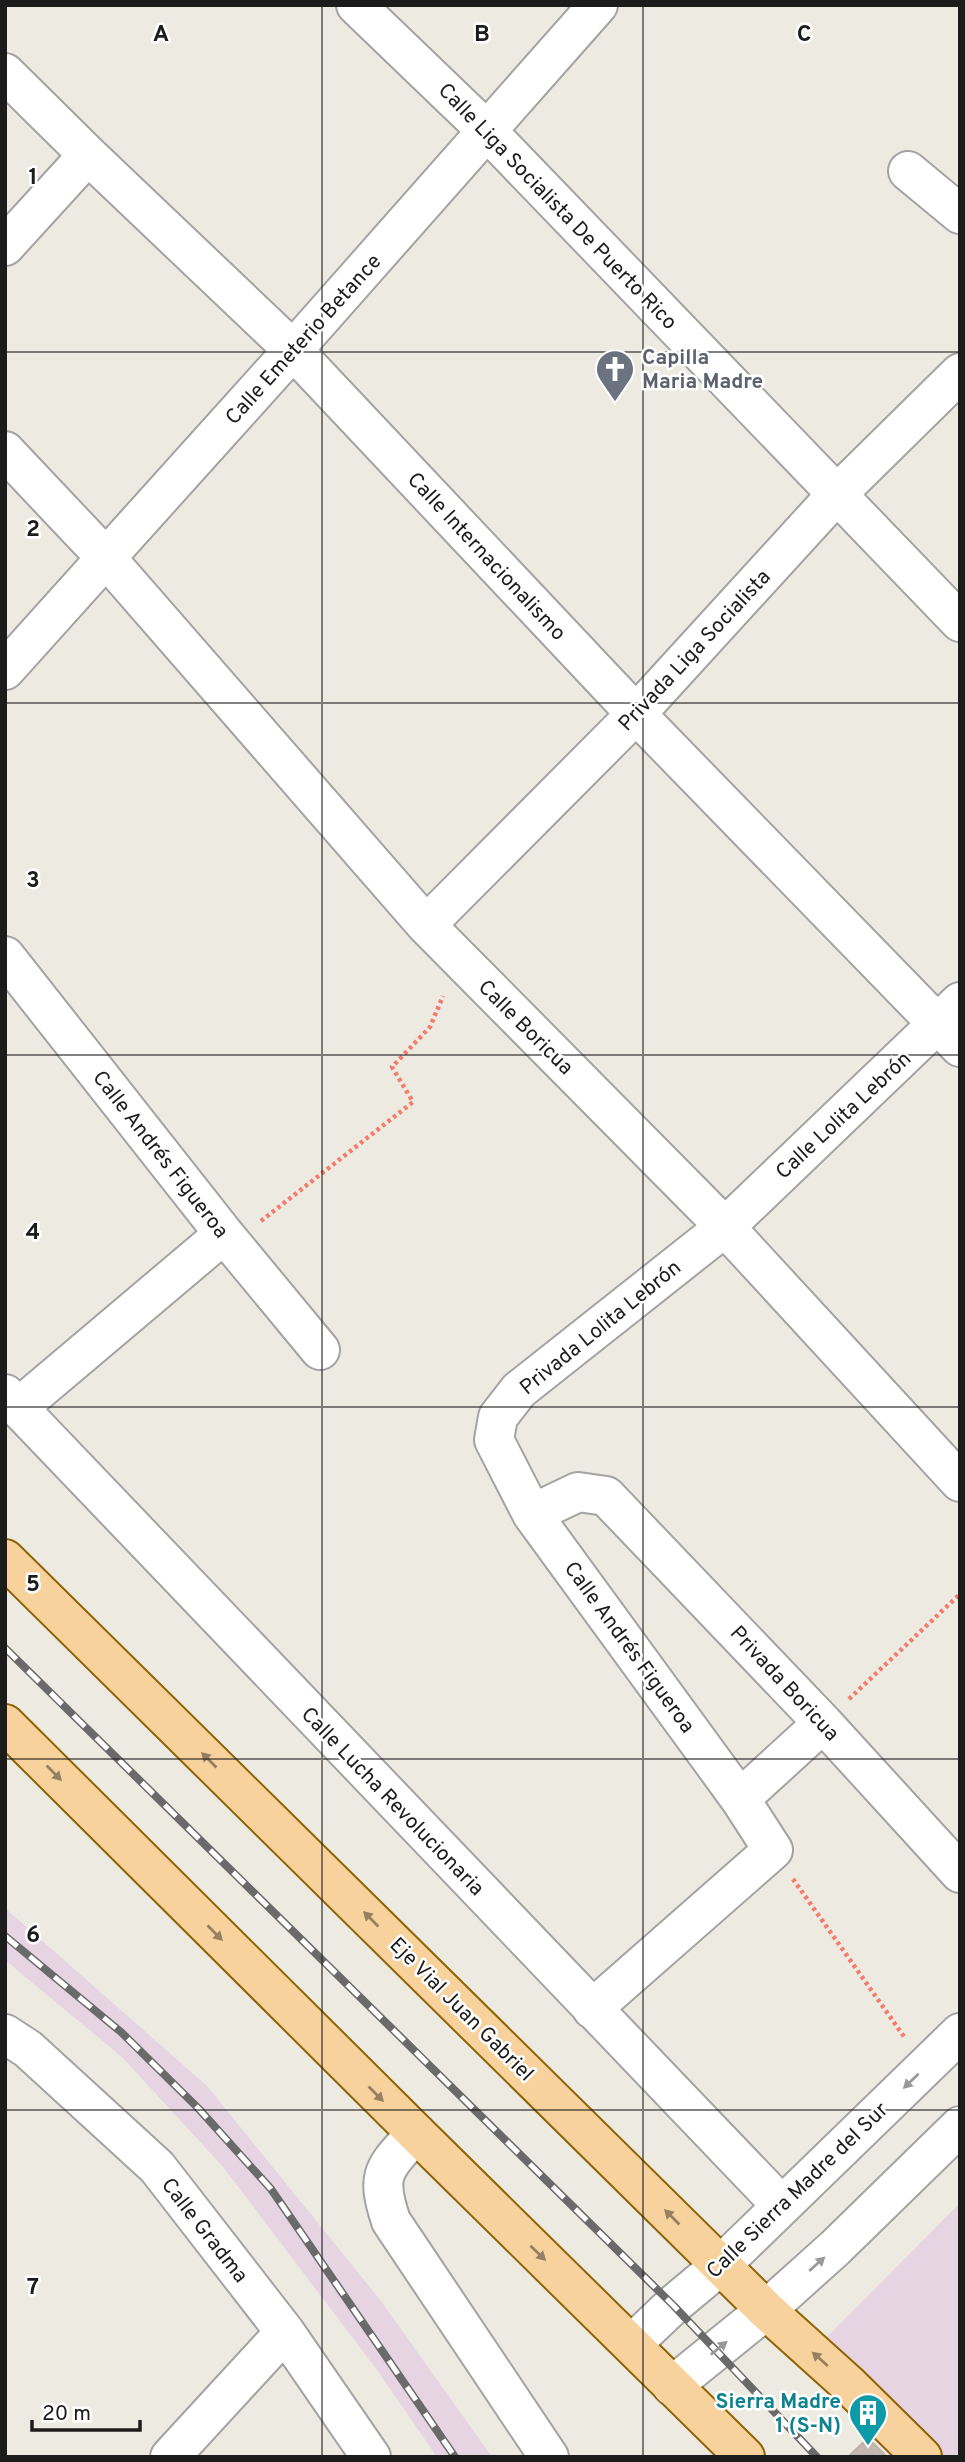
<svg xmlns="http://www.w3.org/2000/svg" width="965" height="2462" font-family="Overpass,sans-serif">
	<rect width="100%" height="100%" fill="#edeae2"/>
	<path fill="#e6d4e2" d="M5 1908 207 2086 381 2301 492 2457H437L377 2370 224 2168 123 2058 5 1960Z
		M960 2203V2457H945L825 2339Z"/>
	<path fill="#c2b9b2" stroke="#beb1a5" stroke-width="2" d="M868 2438 887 2457H848Z"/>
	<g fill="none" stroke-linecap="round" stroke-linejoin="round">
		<defs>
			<path id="minor" d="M356 5 487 131 960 622
				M5 73 88 155 293 350 636 714 960 1047
				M908 171 960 214
				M5 246 88 155
				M5 451 107 559 426 925 725 1227 960 1482
				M5 670 293 350 598 5
				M426 925 636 714 837 494 960 373
				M5 956 224 1234 320 1350
				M5 1394 782 2206
				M18 1408 224 1234
				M532 1514 578 1492 606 1496 823 1723 960 1873
				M740 1799 823 1723
				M592 2009 773 1850 740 1799 532 1514 494 1440 498 1417 519 1390 725 1227 960 1002
				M5 2034 28 2049 157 2167 285 2332 371 2457
				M416 2133C384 2169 375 2173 391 2221L549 2457
				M632 2344 673 2305 721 2265 960 2033
				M672 2386 766 2310 835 2248 960 2126
				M170 2457 285 2332"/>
			<path id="major" d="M5 1559 766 2310 848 2384 922 2457
				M5 1724 416 2133 745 2457"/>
		</defs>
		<use href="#minor" stroke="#a3a3a3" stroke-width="42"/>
		<use href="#major" stroke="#8f6405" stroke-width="42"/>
		<path stroke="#f47c6c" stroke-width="4.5" stroke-dasharray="3.5 3.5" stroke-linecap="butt" d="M261 1221 413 1102 392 1067 430 1027 443 996
			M849 1699 960 1594
			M793 1879 905 2038"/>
		<use href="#minor" stroke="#fff" stroke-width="38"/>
		<use href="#major" stroke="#f8d29c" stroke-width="38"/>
		<defs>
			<path id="rail" d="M5 1648 673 2305 817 2457
				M5 1936 121 2032 198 2108 271 2189 455 2457"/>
		</defs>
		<use href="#rail" stroke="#6a6a6a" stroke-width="8"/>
		<use href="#rail" stroke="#fff" stroke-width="5" stroke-dasharray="16" stroke-linecap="butt"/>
	</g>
	<defs><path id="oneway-solid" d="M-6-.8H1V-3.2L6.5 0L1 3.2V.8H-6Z" transform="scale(1.75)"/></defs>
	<g fill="#958062">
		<use href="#oneway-solid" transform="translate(209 1760) rotate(-135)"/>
		<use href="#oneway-solid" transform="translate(54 1773) rotate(45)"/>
		<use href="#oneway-solid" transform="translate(371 1919) rotate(-135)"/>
		<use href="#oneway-solid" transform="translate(215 1933) rotate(45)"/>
		<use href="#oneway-solid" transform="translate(376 2094) rotate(45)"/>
		<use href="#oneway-solid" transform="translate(672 2217) rotate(-135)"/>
		<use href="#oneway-solid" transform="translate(538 2253) rotate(44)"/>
		<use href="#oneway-solid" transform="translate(820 2359) rotate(-138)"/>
	</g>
	<g fill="#999">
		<use href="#oneway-solid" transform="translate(911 2081) rotate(136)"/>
		<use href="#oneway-solid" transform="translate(817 2264) rotate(-42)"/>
		<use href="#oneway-solid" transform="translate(719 2348) rotate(-39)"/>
	</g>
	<path fill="none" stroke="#1c1c1c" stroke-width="2" stroke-opacity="0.55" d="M322 5V2457M643 5V2457M5 352H960M5 703H960M5 1055H960M5 1407H960M5 1759H960M5 2110H960"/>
	<defs>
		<symbol id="church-pin" viewBox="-11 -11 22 30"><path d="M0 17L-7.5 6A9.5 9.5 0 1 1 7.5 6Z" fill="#6b7280" stroke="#fff"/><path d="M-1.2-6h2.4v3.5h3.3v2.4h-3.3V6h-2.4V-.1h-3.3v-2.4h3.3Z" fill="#fff"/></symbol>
		<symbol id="building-pin" viewBox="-11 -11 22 30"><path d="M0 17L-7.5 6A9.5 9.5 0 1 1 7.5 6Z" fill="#0f9aa8" stroke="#fff"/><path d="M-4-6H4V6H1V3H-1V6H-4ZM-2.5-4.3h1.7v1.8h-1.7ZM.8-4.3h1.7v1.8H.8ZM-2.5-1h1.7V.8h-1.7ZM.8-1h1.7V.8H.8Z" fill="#fff"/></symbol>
	</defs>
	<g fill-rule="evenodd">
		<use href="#church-pin" x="593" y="347" width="44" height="60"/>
		<use href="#building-pin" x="846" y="2391" width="44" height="60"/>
	</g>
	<g text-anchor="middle" stroke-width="5" stroke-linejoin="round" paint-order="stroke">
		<g font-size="21" fill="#1c1c1c" stroke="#fff">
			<text transform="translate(558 206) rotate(46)" y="7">Calle Liga Socialista De Puerto Rico</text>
			<text transform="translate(303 339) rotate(-48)" y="7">Calle Emeterio Betance</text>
			<text transform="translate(487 556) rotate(47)" y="7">Calle Internacionalismo</text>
			<text transform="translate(694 650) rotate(-47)" y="7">Privada Liga Socialista</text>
			<text transform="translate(526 1027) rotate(45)" y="7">Calle Boricua</text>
			<text transform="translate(843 1115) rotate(-43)" y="7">Calle Lolita Lebrón</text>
			<text transform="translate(161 1154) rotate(52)" y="7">Calle Andrés Figueroa</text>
			<text transform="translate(600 1327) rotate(-39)" y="7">Privada Lolita Lebrón</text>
			<text transform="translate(630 1647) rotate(54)" y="7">Calle Andrés Figueroa</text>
			<text transform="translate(785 1683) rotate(47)" y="7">Privada Boricua</text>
			<text transform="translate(393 1801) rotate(46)" y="7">Calle Lucha Revolucionaria</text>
			<text transform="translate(462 2009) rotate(45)" y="7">Eje Vial Juan Gabriel</text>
			<text transform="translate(797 2190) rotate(-44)" y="7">Calle Sierra Madre del Sur</text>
			<text transform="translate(205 2230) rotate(52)" y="7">Calle Gradma</text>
		</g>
		<g font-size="21" font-weight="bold" fill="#5b616d" stroke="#fff" text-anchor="start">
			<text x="642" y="364">Capilla<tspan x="642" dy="24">Maria Madre</tspan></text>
		</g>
		<g font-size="21" font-weight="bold" fill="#0d838f" stroke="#fff" text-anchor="end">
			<text x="841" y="2408">Sierra Madre<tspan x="841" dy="24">1 (S-N)</tspan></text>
		</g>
	</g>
	<g font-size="23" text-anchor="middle" font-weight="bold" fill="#1c1c1c" stroke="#fff" stroke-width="5" stroke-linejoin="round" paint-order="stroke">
		<text x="161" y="41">A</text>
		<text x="482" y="41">B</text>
		<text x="804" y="41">C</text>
		<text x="33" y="184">1</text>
		<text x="33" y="536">2</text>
		<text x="33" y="887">3</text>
		<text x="33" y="1239">4</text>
		<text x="33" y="1591">5</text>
		<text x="33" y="1942">6</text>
		<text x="33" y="2294">7</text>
	</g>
	<rect width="965" height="2462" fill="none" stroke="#1c1c1c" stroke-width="14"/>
	<path d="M32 2420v10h108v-10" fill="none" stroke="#1c1c1c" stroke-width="3.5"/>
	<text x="42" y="2420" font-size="21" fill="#1c1c1c" stroke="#ffffff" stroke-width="5" paint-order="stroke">20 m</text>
</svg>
